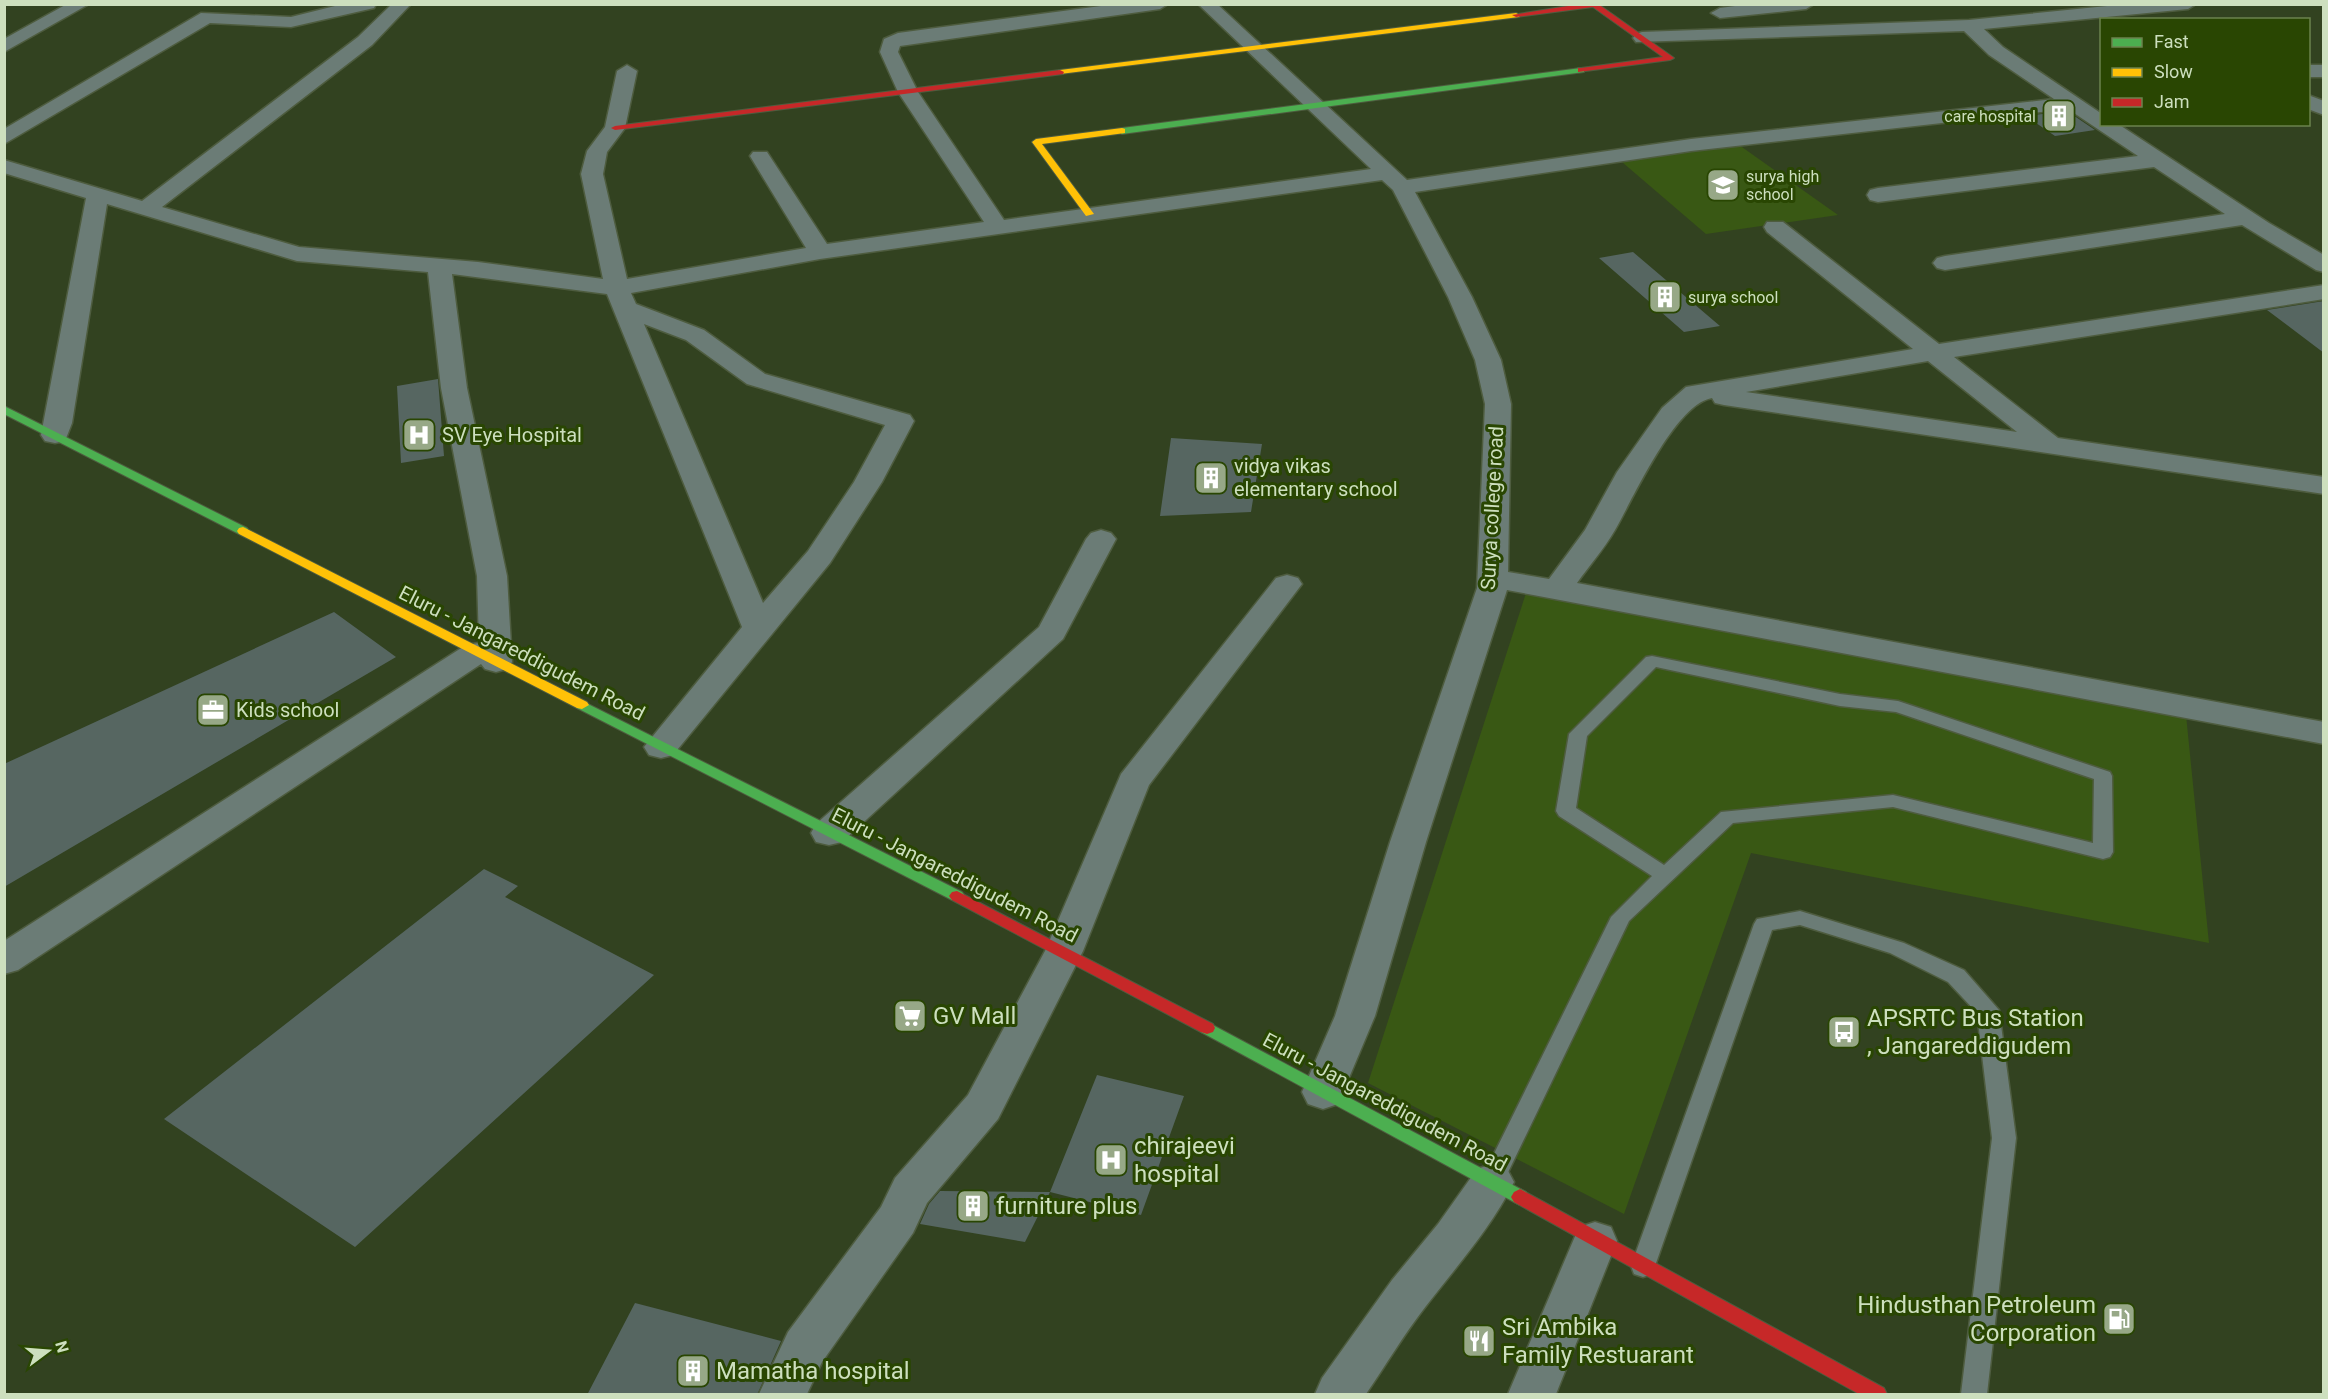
<svg xmlns="http://www.w3.org/2000/svg" width="2328" height="1399" font-family="Roboto,sans-serif">
	<rect width="100%" height="100%" fill="#324220"/>
	<path fill="#395814" d="M1732 140 1838 215 1706 234 1615 156Z
		M1526 593 2186 715 2209 943 1751 853 1624 1214 1368 1083Z"/>
	<path fill="#566661" d="M2067 111 2095 130 2055 136 2026 116Z
		M1633 252 1720 326 1684 332 1599 258Z
		M2324 301V353L2267 310Z
		M438 379 444 456 401 463 397 386Z
		M1171 438 1262 444 1251 512 1160 516Z
		M334 612 396 657 4 887V764Z
		M484 869 518 886 505 897 654 975 355 1247 164 1119Z
		M1097 1075 1184 1096 1141 1215 1050 1192Z
		M940 1191 1050 1192 1025 1242 920 1224 929 1204Z
		M635 1303 781 1341 757 1395H587Z"/>
	<g fill="none" stroke-linecap="round" stroke-linejoin="round">
		<defs>
			<path id="lane" d="M1652 656 1840 694 1898 701 2110 772 2112 776 2113 852 2110 857 2103 859 1893 807 1733 823 1629 921 1500 1189 1492 1192 1484 1189 1480 1182 1611 917 1652 876 1559 816 1556 811 1569 734 1646 657ZM1656 667 1840 706 1896 712 2094 779 2093 843 1893 795 1721 812 1664 865 1576 808 1587 736Z
				M1800 911 1904 943 1964 970 1999 1010 2016 1138 1987 1394H1961L1992 1138 1977 1013 1948 982 1890 953 1800 925 1772 930 1655 1266 1652 1274 1643 1277 1634 1274 1631 1266 1754 924 1757 919Z"/>
			<path id="street" d="M67 4H89L4 52V39Z
				M343 4H376L374 8 291 27 210 23 4 144V129L201 13 291 17Z
				M392 4H411L372 45 162 207 299 247 478 262 603 279 581 174 587 151 605 127 617 71 627 65 637 71 625 128 607 152 603 174 627 279 806 248 750 156 753 152H767L827 244 984 222 898 92 880 52 884 39 898 33 1116 4H1168L1160 9 900 46 898 52 918 92 1004 220 1371 169 1198 4H1217L1407 180 1691 139 2054 99 1989 55 1964 31 1636 42 1633 38 1636 34 1642 32 1969 20 2127 4H2196L2188 9 1984 29 2003 47 2102 114V124H2118L2269 223 2324 255V272L2316 270 2242 225 1945 270 1937 268 1933 263 1937 258 1945 256 2225 214 2154 167 1878 202 1870 200 1867 195 1870 190 1878 188 2138 156 2068 109 1691 151 1415 192 1472 297 1501 360 1511 404 1508 572 1549 579 1585 530 1617 472 1662 408 1686 387 1913 349 1767 232 1764 227 1767 222H1783L1939 344 2324 285V299L1954 357 2058 438 2324 477V494L1724 405 1715 403 1712 398C1675 404 1633 499 1615 530 1604 549 1589 566 1577 583L2324 722V744L1507 590 1426 842 1375 1016 1338 1104 1323 1109 1308 1104 1302 1092 1335 1016 1390 842 1477 588 1485 404 1475 360 1448 297 1393 190 1382 180 820 259 631 293 636 304 704 330 765 374 910 415 914 421 882 482 830 563 673 755 661 758 649 755 644 747 742 627 607 294 452 274 467 388 507 576 512 662 507 669 496 672 485 669 481 664 18 970 4 974V941L466 645 479 643 477 576 441 388 428 272 297 261 107 204 72 423 65 441 55 443 45 441 41 435 86 198 4 173V160L142 201 358 37ZM644 324 686 340 747 384 885 425 854 482 808 551 763 603ZM1928 361 2017 432 1746 392Z
				M1750 4H1814L1806 9 1720 18 1711 13 1720 8Z
				M2308 65H2324V77H2308Z
				M2308 95 2324 101V115L2308 109Z
				M1101 530 1111 533 1116 539 1063 639 842 842 829 845 816 842 811 833 816 824 1039 627 1086 539 1091 533Z
				M1287 575 1298 578 1302 584 1149 785 1083 951 998 1119 927 1203 913 1233 822 1362 807 1394H759L788 1332 881 1207 895 1178 968 1095 1045 951 1121 774 1276 578Z
				M1492 1164 1507 1169 1514 1182C1491 1228 1457 1266 1426 1306 1404 1334 1386 1365 1366 1394H1315L1322 1378 1392 1280 1438 1224 1477 1169Z
				M1595 1222 1611 1227 1617 1241 1556 1394H1508L1579 1227Z"/>
			<path id="fast" d="M1581 68H1584V72L1122 134 1118 131 1122 128Z
				M4 406 247 528 249 531 247 534H239L4 414Z
				M582 701 962 892 965 896 962 900H952L577 708 575 705Z
				M1207 1022 1526 1192 1529 1197 1526 1202 1520 1205 1514 1202 1201 1032 1199 1028 1201 1024Z"/>
			<path id="slow" d="M1516 13 1520 15 1519 17 1060 74 1056 72 1060 70Z
				M1122 128 1125 129V133L1042 144 1094 214 1086 216 1032 142 1036 139Z
				M243 527 587 702 589 705 582 709 577 708 239 534 237 531 239 528Z"/>
			<path id="jam" d="M1581 4H1598L1674 58 1670 60 1578 72V68H1581L1663 57 1593 7 1516 17 1512 15Z
				M1060 70 1064 72 1063 74 615 130 611 128 615 126Z
				M957 891 1213 1024 1215 1028 1213 1032 1207 1034 1201 1032 952 900 949 896 952 892Z
				M1520 1189 1884 1388 1887 1394H1859L1514 1202 1511 1197 1514 1192Z"/>
		</defs>
		<use href="#lane" stroke="#4e5c3f" stroke-width="3"/>
		<use href="#street" stroke="#4e5c3f" stroke-width="3"/>
		<use href="#fast" stroke="#4e5c3f" stroke-width="2"/>
		<use href="#slow" stroke="#4e5c3f" stroke-width="2"/>
		<use href="#jam" stroke="#4e5c3f" stroke-width="2"/>
		<use href="#lane" fill="#6b7c76" fill-rule="evenodd"/>
		<use href="#street" fill="#6b7c76" fill-rule="evenodd"/>
		<use href="#fast" fill="#4caf50" fill-rule="evenodd"/>
		<use href="#slow" fill="#ffc107" fill-rule="evenodd"/>
		<use href="#jam" fill="#c62828" fill-rule="evenodd"/>
	</g>
	<defs>
		<symbol id="building-square" viewBox="-11 -11 22 22"><rect x="-9" y="-9" width="18" height="18" rx="4" fill="#97a887" stroke="#294602"/><path d="M-4-6H4V6H1V3H-1V6H-4ZM-2.5-4.3h1.7v1.8h-1.7ZM.8-4.3h1.7v1.8H.8ZM-2.5-1h1.7V.8h-1.7ZM.8-1h1.7V.8H.8Z" fill="#fff"/></symbol>
		<symbol id="school-square" viewBox="-11 -11 22 22"><rect x="-9" y="-9" width="18" height="18" rx="4" fill="#97a887" stroke="#294602"/><path d="M0-5L7-2L0 1L-7-2ZM-4 1L0 2.5L4 1V4Q0 6-4 4Z" fill="#fff"/></symbol>
		<symbol id="hospital-square" viewBox="-11 -11 22 22"><rect x="-9" y="-9" width="18" height="18" rx="4" fill="#97a887" stroke="#294602"/><path d="M-5-5h3v3.5h4V-5h3V5h-3V1.5h-4V5h-3Z" fill="#fff"/></symbol>
		<symbol id="office-square" viewBox="-11 -11 22 22"><rect x="-9" y="-9" width="18" height="18" rx="4" fill="#97a887" stroke="#294602"/><path d="M-6-3h4V-5.5h4V-3h4V5H-6ZM-1-4.5V-3h2v-1.5ZM-6 0V1H6V0Z" fill="#fff"/></symbol>
		<symbol id="supermarket-square" viewBox="-11 -11 22 22"><rect x="-9" y="-9" width="18" height="18" rx="4" fill="#97a887" stroke="#294602"/><path d="M-6-5.5h2.5l.6 2H6L4.5 2H-2.5L-4.4-4H-6ZM-1.5 3.2a1.3 1.3 0 1 0 .1 0ZM3 3.2a1.3 1.3 0 1 0 .1 0Z" fill="#fff"/></symbol>
		<symbol id="bus-square" viewBox="-11 -11 22 22"><rect x="-9" y="-9" width="18" height="18" rx="4" fill="#97a887" stroke="#294602"/><path d="M-5-6H5V4H4V6H2V4H-2V6H-4V4H-5ZM-3.5-4V0h7V-4ZM-3.5 1.2v1.5H-2V1.2ZM2 1.2v1.5H3.5V1.2Z" fill="#fff"/></symbol>
		<symbol id="fuel-square" viewBox="-11 -11 22 22"><rect x="-9" y="-9" width="18" height="18" rx="4" fill="#97a887" stroke="#294602"/><path d="M-5.5-6h7V0h2V4h1.3V-2.5L3-4.5l.8-.8L6-3V5H2.5V1h-1V6h-7ZM-4.2-4.7v3.2H.2V-4.7Z" fill="#fff"/></symbol>
		<symbol id="restaurant-square" viewBox="-11 -11 22 22"><rect x="-9" y="-9" width="18" height="18" rx="4" fill="#97a887" stroke="#294602"/><path d="M-5-6h1v4h1v-4h1v4h1v-4h1v5L-1.5 .5V6h-2V.5L-5-1ZM5-6V6H3V1.5H1.5Q1.5-4 5-6Z" fill="#fff"/></symbol>
	</defs>
	<g fill-rule="evenodd">
		<use href="#building-square" x="2040" y="97" width="38" height="38"/>
		<use href="#school-square" x="1704" y="166" width="38" height="38"/>
		<use href="#building-square" x="1646" y="278" width="38" height="38"/>
		<use href="#hospital-square" x="400" y="416" width="38" height="38"/>
		<use href="#building-square" x="1192" y="459" width="38" height="38"/>
		<use href="#office-square" x="194" y="691" width="38" height="38"/>
		<use href="#supermarket-square" x="891" y="997" width="38" height="38"/>
		<use href="#bus-square" x="1825" y="1013" width="38" height="38"/>
		<use href="#hospital-square" x="1092" y="1141" width="38" height="38"/>
		<use href="#building-square" x="954" y="1187" width="38" height="38"/>
		<use href="#fuel-square" x="2100" y="1300" width="38" height="38"/>
		<use href="#restaurant-square" x="1460" y="1322" width="38" height="38"/>
		<use href="#building-square" x="674" y="1352" width="38" height="38"/>
	</g>
	<g text-anchor="middle" stroke-width="6" stroke-linejoin="round" paint-order="stroke">
		<g font-size="16" fill="#cddfbe" stroke="#294602" text-anchor="start">
			<text x="2036" y="122" text-anchor="end">care hospital</text>
			<text x="1746" y="182">surya high<tspan x="1746" dy="18">school</tspan></text>
			<text x="1688" y="303">surya school</text>
		</g>
		<g font-size="20" fill="#cddfbe" stroke="#294602" text-anchor="start">
			<text x="442" y="442">SV Eye Hospital</text>
			<text x="1234" y="473">vidya vikas<tspan x="1234" dy="23">elementary school</tspan></text>
			<text x="236" y="717">Kids school</text>
		</g>
		<g font-size="20" fill="#cddfbe" stroke="#294602">
			<text transform="translate(1492 508) rotate(-87)" y="7">Surya college road</text>
			<text transform="translate(522 653) rotate(27)" y="7">Eluru - Jangareddigudem Road</text>
			<text transform="translate(955 875) rotate(27)" y="7">Eluru - Jangareddigudem Road</text>
			<text transform="translate(1385 1102) rotate(28)" y="7">Eluru - Jangareddigudem Road</text>
		</g>
		<g font-size="24" fill="#cddfbe" stroke="#294602" text-anchor="start">
			<text x="933" y="1024">GV Mall</text>
			<text x="1867" y="1026">APSRTC Bus Station<tspan x="1867" dy="28">, Jangareddigudem</tspan></text>
			<text x="1134" y="1154">chirajeevi<tspan x="1134" dy="28">hospital</tspan></text>
			<text x="996" y="1214">furniture plus</text>
			<text x="2096" y="1313" text-anchor="end">Hindusthan Petroleum<tspan x="2096" dy="28">Corporation</tspan></text>
			<text x="1502" y="1335">Sri Ambika<tspan x="1502" dy="28">Family Restuarant</tspan></text>
			<text x="716" y="1379">Mamatha hospital</text>
		</g>
	</g>
	<rect width="2328" height="1399" fill="none" stroke="#cddfbe" stroke-width="12"/>
	<rect x="2100" y="18" width="210" height="108" fill="#294602" stroke="#6b834d" stroke-width="1.5"/>
	<rect x="2112" y="38" width="30" height="9" fill="#4caf50" stroke="#6b834d" stroke-width="1.5"/>
	<text x="2154" y="48" font-size="18" fill="#cddfbe">Fast</text>
	<rect x="2112" y="68" width="30" height="9" fill="#ffc107" stroke="#6b834d" stroke-width="1.5"/>
	<text x="2154" y="78" font-size="18" fill="#cddfbe">Slow</text>
	<rect x="2112" y="98" width="30" height="9" fill="#c62828" stroke="#6b834d" stroke-width="1.5"/>
	<text x="2154" y="108" font-size="18" fill="#cddfbe">Jam</text>
	<g transform="translate(48 1351) rotate(74)" stroke="#294602" stroke-width="4.5" paint-order="stroke">
	<path d="M0-4.5L10 22L0 15L-10 22Z" fill="#cddfbe"/>
	<text y="-9" font-size="16" font-weight="bold" text-anchor="middle" fill="#cddfbe">N</text>
	</g>
</svg>
